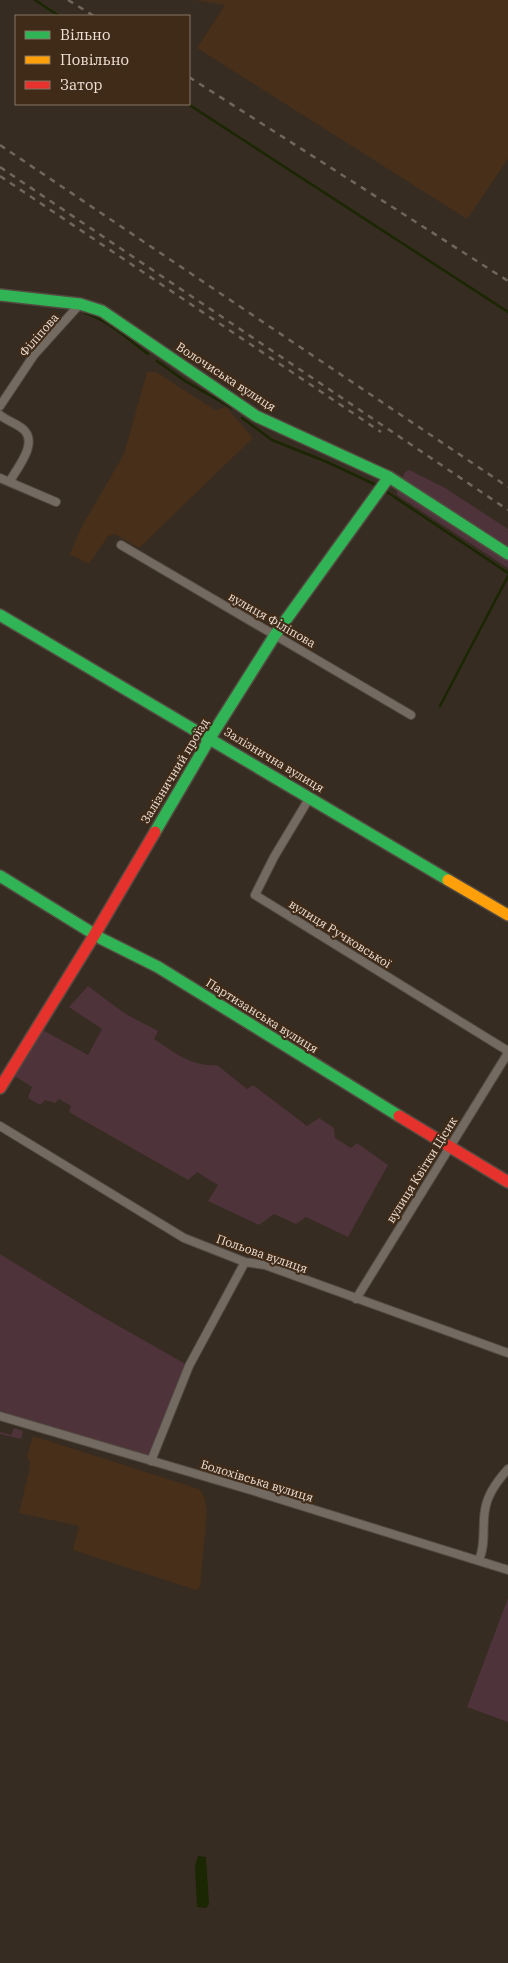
<svg xmlns="http://www.w3.org/2000/svg" width="508" height="1963" font-family="'IBM Plex Serif',serif">
	<rect width="100%" height="100%" fill="#372c21"/>
	<path fill="#472f19" d="M194 0H508V159L467 219 197 48 225 5Z
		M147 372H156L215 410 226 407 253 438 139 548 115 534 108 536 89 564 70 554 82 526 124 454Z
		M33 1436 199 1489 204 1496 207 1511 200 1587 196 1590 73 1550 79 1526 19 1513 29 1471 30 1462 27 1456Z"/>
	<path fill="#4e333b" d="M409 470 445 488 508 529V548L403 478 404 473Z
		M400 489 508 558V568L397 495V491Z
		M88 986 124 1013 158 1031 154 1039C174 1052 191 1067 217 1065L247 1089 253 1085 307 1126 319 1118 334 1128 335 1138 351 1148 357 1143 388 1165 348 1237 306 1217 296 1224 274 1214 259 1225 208 1201 218 1185 197 1172 188 1180 69 1112 71 1106 59 1099 55 1103 45 1100 40 1105 28 1098 32 1087 10 1073 37 1027 88 1055 102 1029 69 1007Z
		M0 1254 94 1312 189 1366 151 1461 0 1416Z
		M14 1428 23 1431 21 1439 0 1434V1432L11 1435Z
		M508 1598V1722L467 1707Z"/>
	<path fill="#1b2603" d="M198 1856 206 1857 209 1904 206 1908 197 1907 195 1866Z"/>
	<g fill="none" stroke-linecap="round" stroke-linejoin="round">
		<path stroke="#1b2603" stroke-width="2.5" d="M35 0 59 16
			M188 104 508 312
			M85 313C108 320 129 340 148 354
			M157 361 185 381 232 408
			M242 418 272 440 327 462 376 485
			M384 490 508 573
			M440 706 508 576"/>
		<defs>
			<path id="street" d="M0 406 34 355 80 304
				M0 415C7 421 18 424 24 430 38 444 17 468 10 481
				M0 478 56 502
				M121 545 411 715
				M310 797 274 857 255 895 508 1051
				M0 1126 184 1238 245 1262 265 1265 508 1353
				M356 1299 508 1053
				M0 1416 254 1491 508 1570
				M151 1461 189 1366 245 1262
				M479 1560C486 1544 482 1527 485 1510 487 1495 498 1480 508 1469"/>
			<path id="fast" d="M0 295 80 304 102 311 256 416 389 477 508 554
				M0 615 448 880
				M155 832 210 738 275 635 389 477
				M0 876 102 939 158 967 399 1116"/>
			<path id="slow" d="M448 880 508 915"/>
			<path id="jam" d="M0 1088 95 934 155 832
				M399 1116 508 1182"/>
		</defs>
		<use href="#street" stroke="#534a41" stroke-width="10"/>
		<use href="#fast" stroke="#534a41" stroke-width="14"/>
		<use href="#slow" stroke="#534a41" stroke-width="14"/>
		<use href="#jam" stroke="#534a41" stroke-width="14"/>
		<use href="#street" stroke="#736a62" stroke-width="8"/>
		<use href="#fast" stroke="#30b455" stroke-width="11"/>
		<use href="#slow" stroke="#ff9f0a" stroke-width="11"/>
		<use href="#jam" stroke="#e5322d" stroke-width="11"/>
		<path stroke="#6f675e" stroke-width="2.5" stroke-dasharray="6 6" stroke-linecap="butt" d="M68 0 94 16
			M189 77 508 281
			M0 145 508 487
			M0 167 508 510
			M0 176 381 432"/>
	</g>
	<g text-anchor="middle" stroke-width="4.5" stroke-linejoin="round" paint-order="stroke">
		<g font-size="12" fill="#efe1d6" stroke="#402b18">
			<text transform="translate(39 335) rotate(-49)" y="4">Філіпова</text>
			<text transform="translate(226 377) rotate(33)" y="4">Волочиська вулиця</text>
			<text transform="translate(272 620) rotate(30)" y="4">вулиця Філіпова</text>
			<text transform="translate(274 760) rotate(31)" y="4">Залізнична вулиця</text>
			<text transform="translate(175 771) rotate(-59)" y="4">Залізничний проїзд</text>
			<text transform="translate(340 934) rotate(32)" y="4">вулиця Ручковської</text>
			<text transform="translate(262 1016) rotate(32)" y="4">Партизанська вулиця</text>
			<text transform="translate(422 1170) rotate(-58)" y="4">вулиця Квітки Цісик</text>
			<text transform="translate(262 1254) rotate(19)" y="4">Польова вулиця</text>
			<text transform="translate(257 1481) rotate(17)" y="4">Болохівська вулиця</text>
		</g>
	</g>
	<rect x="15" y="15" width="175" height="90" fill="#402b18" stroke="#867464"/>
	<rect x="25" y="31" width="25" height="8" fill="#30b455" stroke="#867464"/>
	<text x="60" y="40" font-size="15" fill="#efe1d6">Вільно</text>
	<rect x="25" y="56" width="25" height="8" fill="#ff9f0a" stroke="#867464"/>
	<text x="60" y="65" font-size="15" fill="#efe1d6">Повільно</text>
	<rect x="25" y="81" width="25" height="8" fill="#e5322d" stroke="#867464"/>
	<text x="60" y="90" font-size="15" fill="#efe1d6">Затор</text>
</svg>
